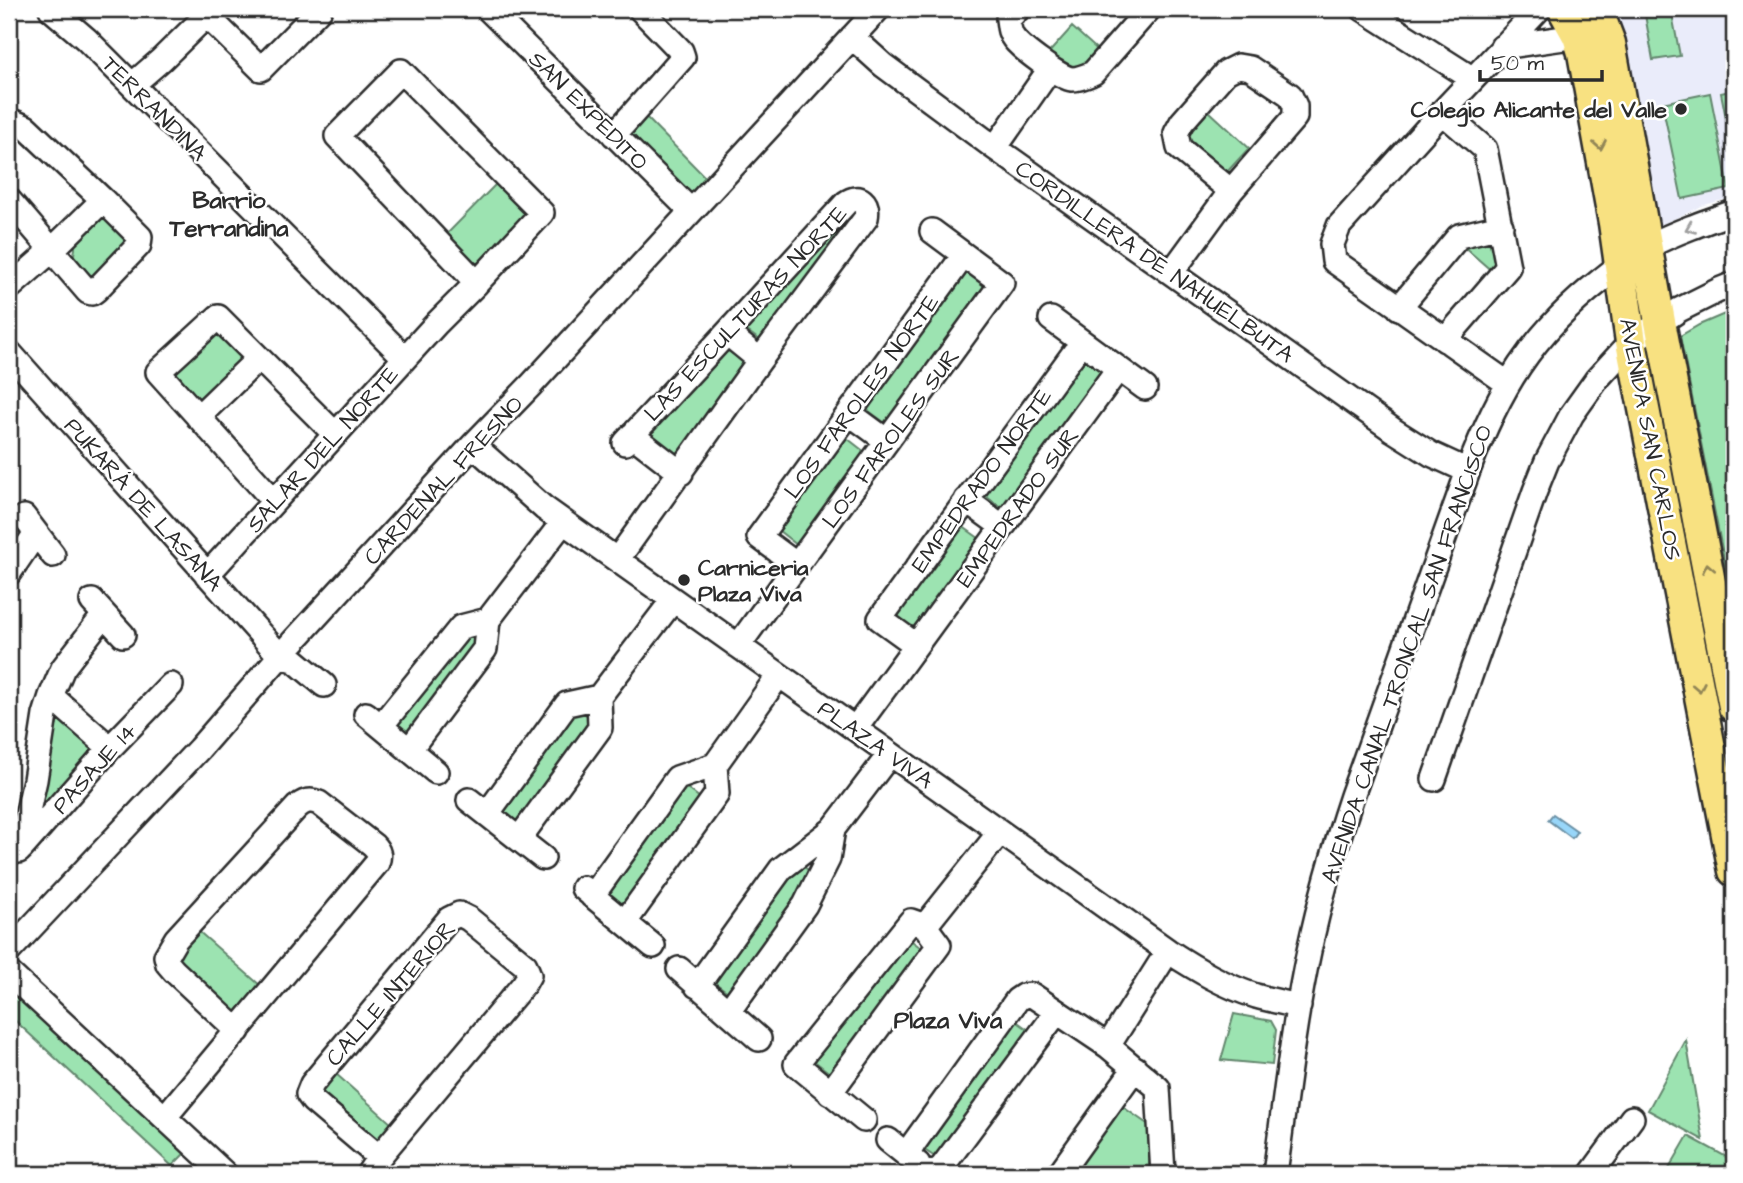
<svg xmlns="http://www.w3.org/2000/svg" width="1743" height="1183" font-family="'Architects Daughter',sans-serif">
	<rect width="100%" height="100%" fill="#fff"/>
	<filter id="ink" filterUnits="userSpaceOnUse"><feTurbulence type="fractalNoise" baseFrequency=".0143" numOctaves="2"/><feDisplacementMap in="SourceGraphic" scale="14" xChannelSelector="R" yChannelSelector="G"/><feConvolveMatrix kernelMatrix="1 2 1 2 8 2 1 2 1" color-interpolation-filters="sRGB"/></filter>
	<g filter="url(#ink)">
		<path fill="#eaecfa" d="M1607 9H1734V197L1704 205 1652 229Z"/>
		<path fill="#9ce3b1" stroke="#64876e" stroke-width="2" d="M1644 9H1671L1680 56 1653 60Z
			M1072 27 1101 53 1077 81 1047 55Z
			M1734 90V121L1727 123 1721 93Z
			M1710 93 1729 189 1682 199 1662 103Z
			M1209 111 1249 148 1226 173 1186 136Z
			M642 113 706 178 690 194 626 129Z
			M497 183 527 213 471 270 441 240Z
			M854 209 859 213 762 342 742 327Z
			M102 210 136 244 91 288 73 259 75 249V237Z
			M1497 235 1502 264 1494 273 1462 245Z
			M964 267 990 287 888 425 862 406Z
			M1734 310V635L1731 629 1733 605 1680 336 1699 325Z
			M216 325 246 355 200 401 172 368Z
			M722 347 746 363 676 459 643 433Z
			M1646 349 1653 353 1705 604 1699 603 1692 605Z
			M1082 353 1108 372 1006 511 980 492Z
			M843 435 866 453 797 545 774 527Z
			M959 524 983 541 914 633 890 615Z
			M464 631 481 645 405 741 387 727Z
			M575 707 591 718 516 829 499 817Z
			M55 714 98 752 33 824Z
			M683 785 700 798 621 906 603 893Z
			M796 861 815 875 729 993 710 979Z
			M196 929 261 986 234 1014 180 964 177 953Z
			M905 936 924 950 831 1074 813 1060Z
			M9 987 186 1152 172 1166 9 1015Z
			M1234 1014 1271 1021 1276 1030 1272 1065 1221 1060Z
			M1012 1018 1033 1033 941 1161 920 1147Z
			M1686 1040 1703 1140 1648 1110Z
			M335 1073 393 1125 375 1145 317 1093Z
			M1120 1105 1153 1128 1148 1174H1093L1078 1164Z
			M1688 1136 1734 1161V1174H1666Z"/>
		<path fill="#98d6f9" stroke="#6c92a7" stroke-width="2" d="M1553 814 1577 831 1572 838 1548 820Z"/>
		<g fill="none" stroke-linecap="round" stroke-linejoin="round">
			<defs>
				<path id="minor" d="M51 9 86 39 405 358
					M200 9 261 69 320 9
					M488 9 691 211
					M1018 9 1008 19C1009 26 1009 33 1014 39 1022 49 1060 78 1072 79 1080 79 1086 76 1093 73L1149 9
					M1363 9 1473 79
					M852 37 883 65 995 148 1393 430 1431 454 1468 471
					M1502 47 1578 36
					M132 85 161 60 213 9
					M1442 112 1485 149 1508 267 1445 340
					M9 124 14 122 26 127 103 200 140 237 139 245 96 290 92 293 88 292 9 200
					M614 135 683 57 681 51 640 9
					M995 148 1050 69
					M1172 272 1231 191 1295 117V106L1290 95 1250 68 1238 66 1226 72 1182 122 1176 133 1179 148 1231 191
					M9 288 51 251 103 200
					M1399 308 1459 236 1501 226
					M1051 319 1145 388
					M727 333 760 360
					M9 352 280 656 294 660 324 685
					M1507 383 1334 261 1332 244 1339 226 1442 112 1539 9
					M849 413 887 441
					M198 417 259 358
					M632 435 681 473
					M473 445 544 508 1168 951C1196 969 1224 986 1256 996 1270 1000 1285 1003 1299 1006
					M966 500 1003 527
					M274 501 158 372 218 317 335 434
					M24 517 53 555
					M617 560 760 360 866 218C869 202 860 193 846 203L727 333 625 443
					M797 565 759 537 964 255
					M9 573 36 533
					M207 575 437 323 477 283 542 213 401 71 337 136 477 283
					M92 601 123 635
					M488 620 563 522
					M916 645 880 619 1082 342
					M738 646 1002 283 932 231
					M51 696 110 748
					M599 697 673 600
					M366 714 436 772
					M381 726 461 627 488 620
					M855 729 1118 369
					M410 749 485 649 488 620
					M715 765 779 675
					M1434 779 1535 491 1547 461 1572 414 1597 379 1631 342 1679 310 1719 290 1734 284
					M469 800 543 858
					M487 814 567 704 599 697
					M519 839 600 728 599 697
					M21 849 110 748 171 685
					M19 851 35 780 45 715 51 696 63 668 104 615
					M583 888 653 946
					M592 896 677 778 715 765
					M625 922 717 794 715 765
					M925 926 1000 832
					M9 951 199 749 280 656 473 445 531 385 878 9
					M679 969 759 1039
					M9 973 225 1174
					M697 986 781 869 833 829 890 754
					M728 1012 805 905 828 859 833 829
					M1108 1046 1168 951
					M830 1093 939 945 925 926
					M165 1117 377 863C380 855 379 851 373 845L319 803C310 799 304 801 297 807L176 939 166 956 168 964 174 971 238 1031
					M864 1120 796 1064 911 921 925 926
					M888 1140 918 1164
					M911 1158 910 1150 914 1143 1017 1000 1023 996 1032 995 1108 1046 1158 1088 1163 1174
					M928 1172 937 1171 942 1167 1057 1012
					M368 1174 379 1157 524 984 529 975 525 965 469 919 459 914 449 919 312 1084 308 1094 313 1101 379 1157
					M1059 1174 1135 1068
					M1275 1174C1285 1100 1293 1025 1309 951 1320 899 1335 847 1352 796L1468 471C1499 389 1531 335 1601 280 1616 268 1632 255 1649 246 1676 232 1705 222 1734 212
					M1591 1174 1632 1118"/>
				<path id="major" d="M1563 9 1578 36 1583 53 1614 223 1631 342 1734 871
					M1597 9 1610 43 1660 322 1734 707"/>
			</defs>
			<use href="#minor" stroke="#2b2b2b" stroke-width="28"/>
			<use href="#major" stroke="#2b2b2b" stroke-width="35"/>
			<use href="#minor" stroke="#fff" stroke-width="23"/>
			<use href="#major" stroke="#f8e181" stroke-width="30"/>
		</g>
		<defs><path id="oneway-chevron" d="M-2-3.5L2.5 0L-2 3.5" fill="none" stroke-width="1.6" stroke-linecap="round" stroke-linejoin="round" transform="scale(1.75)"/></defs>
		<g stroke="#928656">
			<use href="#oneway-chevron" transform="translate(1600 145) rotate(80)"/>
			<use href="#oneway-chevron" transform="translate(1708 568) rotate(-101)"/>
			<use href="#oneway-chevron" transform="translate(1699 687) rotate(79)"/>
		</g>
		<use stroke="#a0a0a0" href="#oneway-chevron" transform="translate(1690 228) rotate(158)"/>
	</g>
	<g fill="#2b2b2b" stroke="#fff" stroke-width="2.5">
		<circle cx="1681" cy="109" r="7"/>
		<circle cx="684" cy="580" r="7"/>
	</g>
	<g text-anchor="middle" stroke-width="5" stroke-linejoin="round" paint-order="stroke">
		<g font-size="23" fill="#2b2b2b" stroke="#fff">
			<text transform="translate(155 108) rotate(45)" y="8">TERRANDINA</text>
			<text transform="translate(589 110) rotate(45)" y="8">SAN EXPEDITO</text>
			<text transform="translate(1155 261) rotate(35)" y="8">CORDILLERA DE NAHUELBUTA</text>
			<text transform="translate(745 313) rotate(-47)" y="8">LAS ESCULTURAS NORTE</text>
			<text transform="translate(861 396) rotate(-54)" y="8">LOS FAROLES NORTE</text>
			<text transform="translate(890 438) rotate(-54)" y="8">LOS FAROLES SUR</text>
			<text transform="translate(1651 439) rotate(79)" y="8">AVENIDA SAN CARLOS</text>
			<text transform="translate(322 449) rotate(-48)" y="8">SALAR DEL NORTE</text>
			<text transform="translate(443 480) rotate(-47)" y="8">CARDENAL FRESNO</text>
			<text transform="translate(981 480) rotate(-54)" y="8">EMPEDRADO NORTE</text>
			<text transform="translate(144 504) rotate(48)" y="8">PUKARÁ DE LASANA</text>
			<text transform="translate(1017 507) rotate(-54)" y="8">EMPEDRADO SUR</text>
			<text transform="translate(1406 654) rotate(-71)" y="8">AVENIDA CANAL TRONCAL SAN FRANCISCO</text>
			<text transform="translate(876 744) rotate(35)" y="8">PLAZA VIVA</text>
			<text transform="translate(94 768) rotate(-48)" y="8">PASAJE 14</text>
			<text transform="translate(390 993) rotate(-49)" y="8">CALLE INTERIOR</text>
		</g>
		<g font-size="23" font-weight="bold" fill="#2b2b2b" stroke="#fff" text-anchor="end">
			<text x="1667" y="117">Colegio Alicante del Valle</text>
			<text x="698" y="575" text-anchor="start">Carniceria<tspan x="698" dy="26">Plaza Viva</tspan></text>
		</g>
		<g font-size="24" font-weight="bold" fill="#2b2b2b" stroke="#fff">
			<text x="229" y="208">Barrio<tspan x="229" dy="28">Terrandina</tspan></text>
			<text x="948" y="1028">Plaza Viva</text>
		</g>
	</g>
	<rect width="1743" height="1183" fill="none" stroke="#fff" stroke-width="35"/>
	<rect x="18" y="18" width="1708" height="1148" fill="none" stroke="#2b2b2b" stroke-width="2.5" filter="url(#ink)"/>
	<path d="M1480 70v10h122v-10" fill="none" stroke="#2b2b2b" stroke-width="3.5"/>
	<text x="1491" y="70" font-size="21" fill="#2b2b2b" stroke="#ffffff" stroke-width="5" paint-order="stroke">50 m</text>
</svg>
